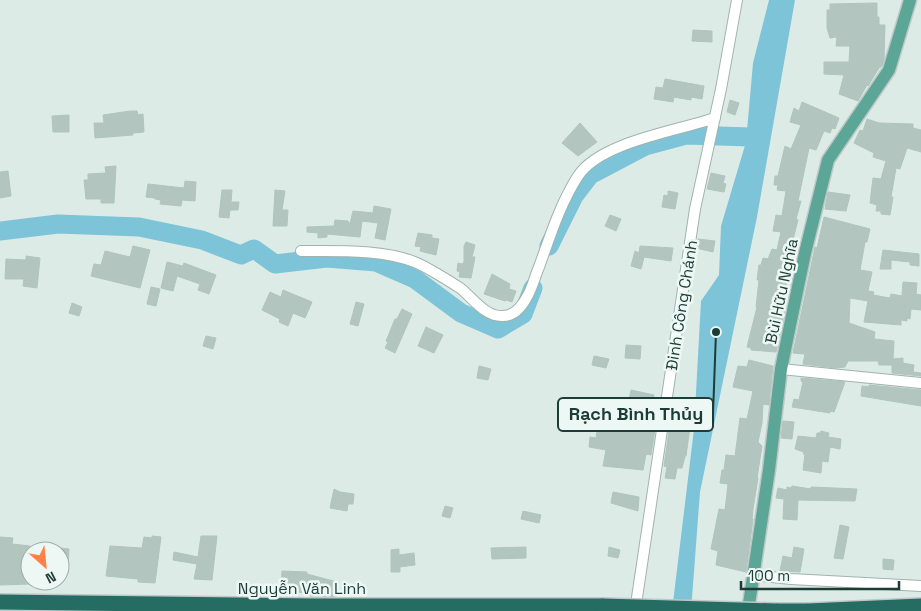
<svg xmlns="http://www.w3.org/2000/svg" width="921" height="611" font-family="'Space Grotesk',sans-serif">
	<rect width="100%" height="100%" fill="#ddebe6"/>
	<path fill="#7dc4d8" d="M769 0H795L757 217 700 492 691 611H672L694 429 701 301 719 275 721 226 746 142 753 63Z"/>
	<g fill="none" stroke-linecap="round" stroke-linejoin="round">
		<path stroke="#7dc4d8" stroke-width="19" d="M0 231 58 224 139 227 202 240 241 255 254 249 275 264 327 258 376 262 415 279 461 313 498 329 523 314 533 288
			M549 246 574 196 590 175 645 146 686 135 751 137"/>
	</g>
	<path fill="#b2c6bf" stroke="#afc5bd" d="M877 3V17H879V25H885L884 60 882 66 879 68 868 86 867 85 858 101 839 94 844 75 824 74V62H849L850 46H836L837 37 830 38 827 28V10H830V4Z
		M693 30 712 31V42L692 41Z
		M665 79 704 86 702 99 691 97V100L674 97 673 102 654 99 656 87 663 88Z
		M730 100 739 103 735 115 727 112Z
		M802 102 839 118 835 129 832 128 830 133 824 131 816 150 809 148 798 201H801L796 219 798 220 791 247 795 248 791 271H793L791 280 787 279 783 309H785L776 352 751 350V348L747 347 757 307H756L759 280H757L759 265H761L763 258 768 259 772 249 777 250 781 232 773 231 776 215 782 216 786 191 777 190 778 185H774L775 176H778L785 146 791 149 801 125 790 122 794 108 799 111Z
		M130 111H137L138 115 143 114 144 132 133 133V135L95 138 94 123H104L103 115Z
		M69 115V132H53L52 116Z
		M867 119 879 123 913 124V128L921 130V152L907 148 900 169 896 168 891 197H893L890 215 881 214V211H876L877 205 870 203 873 178 881 179 886 161 873 157 874 153 854 143 860 130 863 131Z
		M580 123 597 142 578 156 562 143Z
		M116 166 114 203H101V199H86L84 180H88V174L106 173 105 167Z
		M8 171 11 196 0 198V172Z
		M711 173 725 176 723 183 726 184 724 192 707 189Z
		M185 181 196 182 195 201 182 200 181 206 160 204 161 200 155 199V198L146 197 148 184 184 188Z
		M222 190H232L231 202H239L238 210H230L229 218 219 217Z
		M275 190 285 191 282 210H288L287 226H273Z
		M668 191 678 193 675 209 662 207 664 195 668 196Z
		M828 192 850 195 846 211 825 209Z
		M374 206 391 209 385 240 375 238 378 223 362 221 360 237 327 234V237L318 238V233L307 232V227L334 226 335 220 348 221 350 224 353 211 373 213Z
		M610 215 621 219 616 231 605 226Z
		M824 217 870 229 867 242H865L860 270 872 272 868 291 874 292 873 295 890 298 891 294 902 296 903 282 917 283 916 294 921 295V310L911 309 910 319 907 318V321L901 320V325L864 322 868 301 850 298 849 323 875 332 874 339 894 341 893 359 903 358V363L914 365 913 372 921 373V376L892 373V365H879L878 361H848L845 367 836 368 803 364 805 354 793 353 815 247 817 248Z
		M418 233 432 235V238L439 239 436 255 420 251 421 247 415 246Z
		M698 239 715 241 713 252 696 248Z
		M466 242 475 245 472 257H475L471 278 459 277 460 272 457 271 458 263 462 264 464 262V246Z
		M133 246 150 250 140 288 91 276 94 264 101 265 105 251 130 257Z
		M640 246 673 248 671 261 644 257 641 269 631 266 635 251 639 253Z
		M883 250 919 254V266L910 265V262L891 260V269H880Z
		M26 256 40 258 37 288 23 286 24 279H5L6 259 26 260Z
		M167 262 183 266 184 263 216 275 209 294 198 290 200 284 177 276 173 291 161 288Z
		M492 274 510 284 509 289 516 291 512 302 506 300 505 301 484 294Z
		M151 287 160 289 156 306 147 304Z
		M283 290 312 302 305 318 293 313 288 326 279 322 280 319 262 310 270 292 281 297Z
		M356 302 364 304 358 326 350 324Z
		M72 303 82 307 79 316 69 313Z
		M402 309 412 314 395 353 385 348 388 342 386 341 395 319H397Z
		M426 327 443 335 434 353 418 346Z
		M206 336 216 338 213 349 203 346Z
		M626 345 641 346 640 359 625 358Z
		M594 356 609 359 606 368 592 365Z
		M749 360 773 366 769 405 763 404 762 423 758 442 762 446 757 478H758L753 509 752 519H753L746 572 716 565 718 551 711 549 719 509 725 510 728 484 720 483 722 470H724L726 455 735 456 740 418 747 419 753 391 733 387 738 366 747 367Z
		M479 366 491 369 488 380 477 378Z
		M801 378 845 382 834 412 830 411V413L792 407 794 399 799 400 803 382 801 381Z
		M869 385 921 390V406L861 396 862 386 869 387Z
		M631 390 654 395 653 402 659 404 651 455 646 454 643 470 603 466 606 450 589 447 590 437 596 438 598 425 610 427 611 420 622 421 624 400H629Z
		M783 421 794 422 792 439 781 438Z
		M670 424 690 427 686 456H685L682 468H677L675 479 665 478 667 467 664 466Z
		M821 431 829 433 828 437 841 439 840 449 830 447 828 462 822 461 821 473 803 470 805 454H803L804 452 795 449 798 436 816 438 817 433H820Z
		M792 486 811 489V487L857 489 855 501 798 500 797 520 783 519 784 499 776 498 778 488 787 490V487L791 488Z
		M334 489 340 492 354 494 353 504H348L347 511 330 508Z
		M613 492 639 497 638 511 611 503Z
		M445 506 453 508 450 518 442 516Z
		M523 511 541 515 539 523 521 519Z
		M840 525 849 527 843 559 834 558Z
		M152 536 161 537 155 583 138 582V579L106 576 110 546 142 548 144 537 152 538Z
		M201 536H217L212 580 194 579 197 564 173 560 174 552 198 557Z
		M0 537 13 538 12 544 30 546V584L0 585Z
		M526 547V558L492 559 491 548Z
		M609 547 620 550 618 558 608 556Z
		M794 547 804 549 800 572 780 571 783 556 792 558Z
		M60 548 69 549 68 567H60Z
		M399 549V555L414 553 415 565 400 567V572H391V550Z
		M883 559 894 560 893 570 883 569Z
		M282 571 307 572V574L337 582 336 597 310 596V593L295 592V590L281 591Z"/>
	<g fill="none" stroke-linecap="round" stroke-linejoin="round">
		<defs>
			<path id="minor" d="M301 251C336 251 385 249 417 263 432 270 446 279 460 288 473 298 485 317 503 316 515 316 523 305 528 295 533 286 535 276 539 267 550 237 560 204 578 176 600 142 677 131 715 118
				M781 369 921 383
				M753 575 791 579 921 586
				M635 611 695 209 721 89 737 0"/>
			<path id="major" d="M748 611 769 470 781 369 805 253 828 160 889 70 910 0"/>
			<path id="highway" d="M0 602 313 606H603
				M776 611H807
				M808 611 921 606"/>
		</defs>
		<use href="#minor" stroke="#a0b3ae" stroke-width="12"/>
		<use href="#major" stroke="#c0c8c7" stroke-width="15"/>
		<use href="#highway" stroke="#c0c8c7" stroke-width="18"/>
		<use href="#minor" stroke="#fff" stroke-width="10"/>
		<use href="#major" stroke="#5ca698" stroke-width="12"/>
		<use href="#highway" stroke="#256c62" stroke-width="15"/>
		<defs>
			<path id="highway-bridge" d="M603 606 776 611"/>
		</defs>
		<use href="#highway-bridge" stroke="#c0c8c7" stroke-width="18" stroke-linecap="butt"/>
		<use href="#highway-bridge" stroke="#256c62" stroke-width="15"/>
	</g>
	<g text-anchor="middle" stroke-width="5" stroke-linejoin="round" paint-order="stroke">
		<g font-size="16" fill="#1d3c36" stroke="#edf7f3">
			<text transform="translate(781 291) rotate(-78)" y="6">Bùi Hữu Nghĩa</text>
			<text transform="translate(681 305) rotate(-81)" y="6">Đinh Công Chánh</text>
			<text x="302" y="594">Nguyễn Văn Linh</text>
		</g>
	</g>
	<path fill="none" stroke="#1d3c36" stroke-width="2" d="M716 332L713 414"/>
	<circle fill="#1d3c36" stroke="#edf7f3" stroke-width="2" cx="716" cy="332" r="5"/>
	<rect fill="#edf7f3" stroke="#1d3c36" stroke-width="2" x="558" y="398" width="155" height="33" rx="5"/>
	<g font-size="18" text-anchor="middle" font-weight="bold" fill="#1d3c36">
		<text x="636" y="420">Rạch Bình Thủy</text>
	</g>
	<g transform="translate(45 566) rotate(153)"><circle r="24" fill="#edf7f3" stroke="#9aaca7"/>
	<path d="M0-4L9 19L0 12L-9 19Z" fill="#ff8147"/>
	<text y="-8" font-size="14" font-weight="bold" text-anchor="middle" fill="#1d3c36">N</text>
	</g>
	<path d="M741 581v8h158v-8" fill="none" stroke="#1d3c36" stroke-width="2.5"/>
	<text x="748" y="581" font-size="15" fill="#1d3c36" stroke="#edf7f3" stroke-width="4" paint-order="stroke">100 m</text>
</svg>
